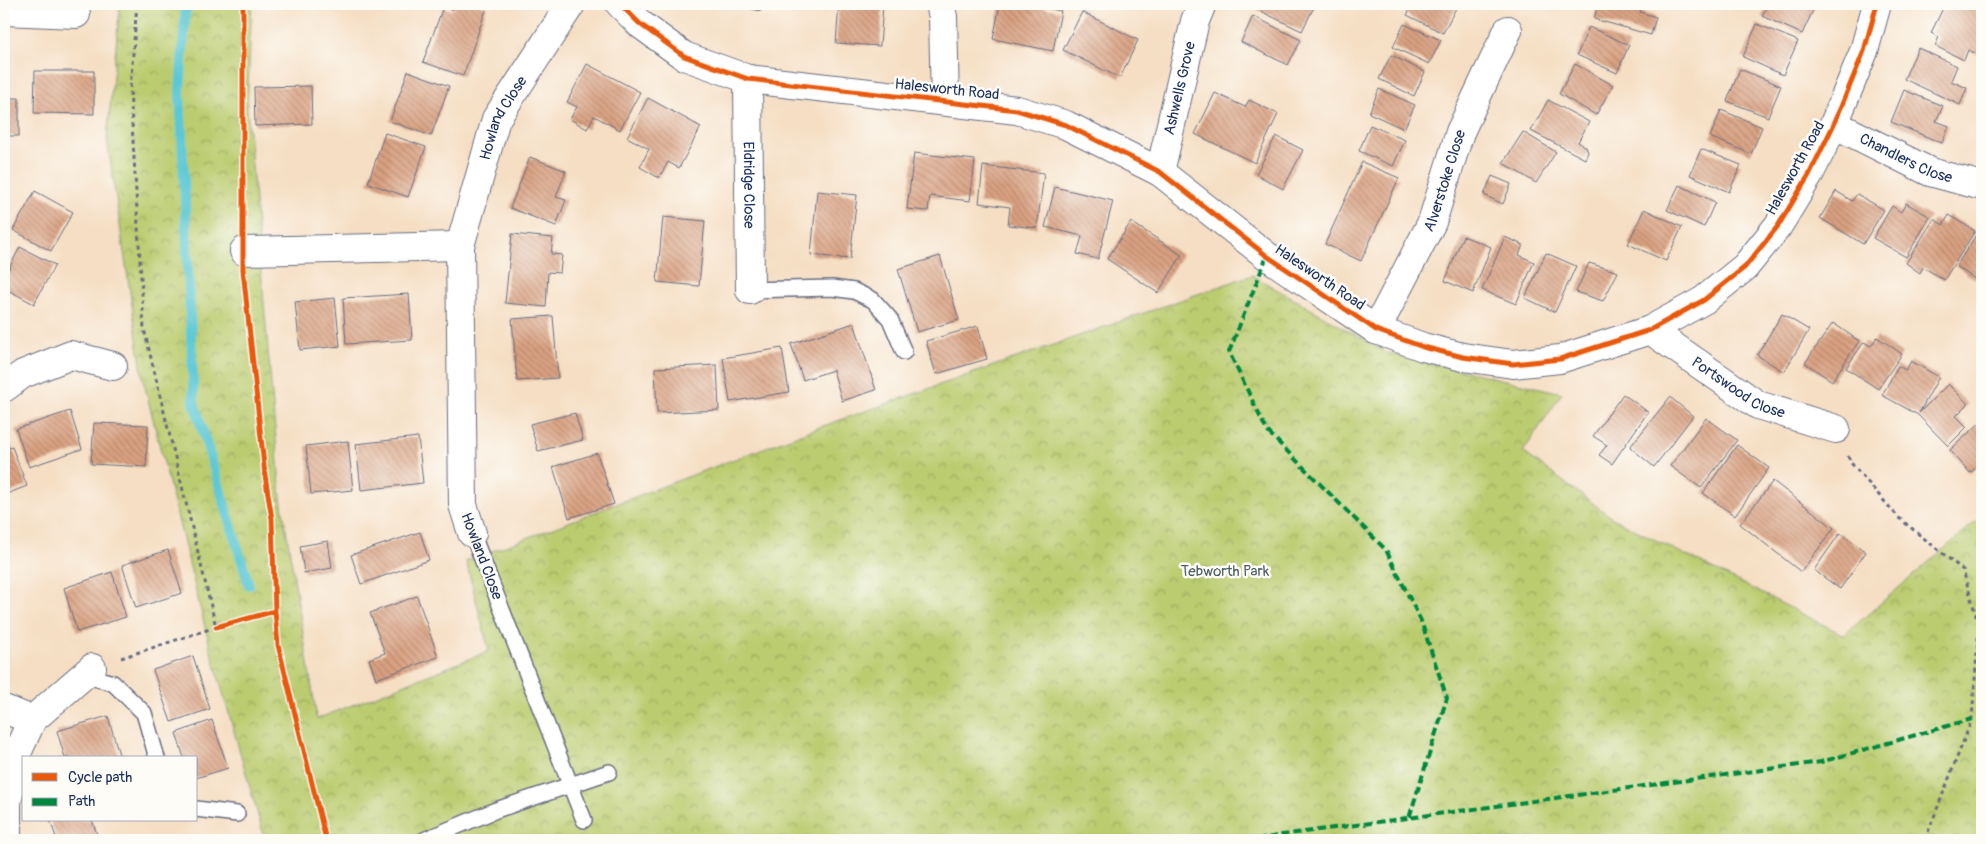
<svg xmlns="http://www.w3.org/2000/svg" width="1986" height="844" font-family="Pangolin,sans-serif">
	<defs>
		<pattern id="park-crowns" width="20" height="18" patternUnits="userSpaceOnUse" patternTransform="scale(1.25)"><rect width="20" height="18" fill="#bbcc6f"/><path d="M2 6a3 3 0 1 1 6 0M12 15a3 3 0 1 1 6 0" fill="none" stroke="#97a65e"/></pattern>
		<pattern id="building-back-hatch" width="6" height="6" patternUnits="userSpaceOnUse" patternTransform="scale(1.25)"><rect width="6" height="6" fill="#daa181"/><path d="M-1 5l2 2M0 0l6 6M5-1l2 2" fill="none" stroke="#b0846d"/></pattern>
	</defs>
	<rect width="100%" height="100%" fill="#fdfcf7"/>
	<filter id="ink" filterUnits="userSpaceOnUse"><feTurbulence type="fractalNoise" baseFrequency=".02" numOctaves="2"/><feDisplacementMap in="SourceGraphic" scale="10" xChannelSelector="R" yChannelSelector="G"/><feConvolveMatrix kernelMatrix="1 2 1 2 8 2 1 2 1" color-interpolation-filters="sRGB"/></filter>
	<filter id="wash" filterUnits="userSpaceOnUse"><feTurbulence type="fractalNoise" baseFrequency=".0096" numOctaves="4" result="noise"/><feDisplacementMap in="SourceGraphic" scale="20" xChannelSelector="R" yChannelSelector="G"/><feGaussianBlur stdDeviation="1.12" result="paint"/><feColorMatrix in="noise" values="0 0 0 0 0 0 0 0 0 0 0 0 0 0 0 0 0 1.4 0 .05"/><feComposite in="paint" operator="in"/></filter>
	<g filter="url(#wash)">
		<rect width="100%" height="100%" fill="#f5dec3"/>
		<path fill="url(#park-crowns)" stroke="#6b7e66" d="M120 4H252L247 109 281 498 317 719 489 651 466 561 806 432 1252 275 1387 353 1562 393 1523 452 1614 519 1844 635 1982 516V840H265L210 647 143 379 107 138Z"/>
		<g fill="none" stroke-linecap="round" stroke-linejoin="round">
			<path stroke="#5cc8d4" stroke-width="10" d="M186 4 180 92 194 402 249 585"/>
		</g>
		<g id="blocks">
			<path fill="url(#building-back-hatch)" d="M455 4H478L487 7 463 76 423 62 443 7 452 10Z
				M728 4H763L761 11Z
				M839 4H883L880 46 836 43Z
				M1000 4H1024L1061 11 1053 51 993 39Z
				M1259 4H1307L1314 7 1302 31 1256 9Z
				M1413 4H1447L1456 8 1443 33 1407 15Z
				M1598 4H1642L1640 12 1656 17 1651 35 1594 19Z
				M1768 4H1816L1802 34 1762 16Z
				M1945 4 1957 6 1958 4H1973L1982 8V43L1977 54 1968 50 1964 60 1935 46 1939 37 1931 33Z
				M1082 12 1138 40 1120 78 1063 50Z
				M1253 16 1301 40 1288 65 1241 42Z
				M1404 24 1441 40 1429 64 1393 47Z
				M1757 24 1798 41 1783 75 1743 57Z
				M1589 27 1629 45 1617 73 1577 55Z
				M1918 48 1957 66 1951 81 1967 88 1960 105 1904 79Z
				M1391 55 1425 72 1414 96 1379 79Z
				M587 64 640 92 620 130 594 116 587 129 570 119 577 107 567 102Z
				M1575 64 1613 85 1596 115 1559 94Z
				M1740 69 1781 86 1768 117 1727 101Z
				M35 71H94V114L34 113Z
				M408 71 449 86 431 136 390 121Z
				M311 86 312 124 255 126 254 87Z
				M1379 89 1415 105 1404 129 1369 113Z
				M1904 90 1943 106 1936 121 1949 126 1942 143 1891 122Z
				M1215 93 1245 107 1249 100 1278 114 1255 163 1195 134Z
				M4 98H19V136H4Z
				M648 98 701 127 679 168 668 162 659 178 640 167 649 149 627 137Z
				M1548 100 1589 122 1578 142 1586 147 1588 152 1585 159 1531 131Z
				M1721 110 1762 127 1751 154 1710 137Z
				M1370 125 1405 140 1393 166 1359 151Z
				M1523 132 1556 152 1536 183 1503 163Z
				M385 133 426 147 408 197 368 183Z
				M1276 136 1303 150 1283 189 1256 174Z
				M1701 149 1741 165 1729 192 1690 175Z
				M914 153 975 160 970 201 930 196 928 211 907 209Z
				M530 157 566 171 556 197 566 200 556 226 510 208Z
				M1362 162 1399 178 1361 261 1325 244Z
				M983 166 1044 173 1037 228 1008 225 1010 207 979 203Z
				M1492 176 1511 184 1503 204 1484 195Z
				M1679 185 1715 202 1704 227 1667 210Z
				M1055 187 1113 201 1098 259 1077 254 1082 236 1045 227Z
				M35 191 73 212 51 251 13 230Z
				M817 191 857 195 850 259 811 255Z
				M1836 191 1852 201 1857 194 1884 210 1863 244 1820 218Z
				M1906 203 1930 217 1906 257 1873 238 1892 206 1901 212Z
				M1644 209 1682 227 1666 261 1628 244Z
				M1949 215 1975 231 1944 280 1923 267 1920 273 1906 263 1934 219 1943 225Z
				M663 217 705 221 699 286 657 282Z
				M1131 222 1182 255 1158 293 1107 259Z
				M1978 232 1982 235V284L1956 266Z
				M512 234 553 238 551 254 562 255 560 273 548 272 546 307 505 303Z
				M1463 236 1491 247 1473 293 1445 281Z
				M1505 237 1523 245 1519 255 1534 262 1516 304 1482 290Z
				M20 247 55 265 34 304 4 288V278Z
				M1546 253 1576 266 1555 312 1525 298Z
				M940 256 959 320 917 332 898 269Z
				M1589 263 1618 272 1603 301 1576 292Z
				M409 294 412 340 346 344 343 298Z
				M335 298 340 346 300 350 295 302Z
				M1782 314 1809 330 1784 372 1757 355Z
				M553 316 558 378 517 381 512 319Z
				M854 323 876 390 842 401 833 370 803 380 791 344Z
				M1833 323 1859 341 1832 381 1805 363Z
				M978 326 987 359 936 374 926 341Z
				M1877 337 1902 354 1878 389 1846 368 1864 342 1871 346Z
				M782 348 789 392 730 402 723 358Z
				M1911 361 1939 377 1919 413 1948 384 1968 404 1956 416 1967 427 1948 446 1918 415 1882 395 1898 366 1906 370Z
				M717 365 719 410 657 413 655 368Z
				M1623 394 1648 412 1612 464 1599 455 1607 445 1593 436Z
				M1670 397 1693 416 1654 467 1630 447Z
				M70 411 82 449 29 467 16 429Z
				M575 413 583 440 538 451 530 424Z
				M1706 418 1737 440 1701 488 1670 466Z
				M1982 421V463L1970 473 1950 450Z
				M94 423 148 425 146 467 91 464Z
				M418 437 423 483 361 490 356 444Z
				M348 441 353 490 311 494 306 446Z
				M1737 445 1769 468 1735 516 1703 493Z
				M12 447 27 486 4 495V450Z
				M597 453 614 504 569 518 553 467Z
				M1773 481 1834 528 1801 572 1740 524Z
				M420 532 429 560 361 584 351 555Z
				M1840 533 1866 552 1840 589 1814 570Z
				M328 541 332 568 304 573 300 546Z
				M168 550 182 593 136 608 122 565Z
				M112 572 126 617 77 632 64 588Z
				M417 596 438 657 376 679 369 659 385 653 370 613Z
				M193 656 210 709 171 722 153 670Z
				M108 716 120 758H65L57 731Z
				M212 720 228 768 196 778V758H184L176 733Z
				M50 820H92L99 840H57Z"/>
		</g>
	</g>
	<g filter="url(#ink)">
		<use href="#blocks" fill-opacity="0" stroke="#676c81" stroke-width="1"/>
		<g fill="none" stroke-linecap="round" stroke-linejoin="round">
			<defs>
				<path id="lane" d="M750 290 832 288 854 291 873 300 890 319 904 352
					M472 533 584 820
					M84 675 113 683 144 713 157 758
					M196 809 237 814
					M424 840 496 810 609 772"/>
				<g id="street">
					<path d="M620 4 640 24 684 56 748 79 1017 110 1066 125 1160 172 1267 256 1376 330 1423 347 1463 357 1513 364 1560 359 1650 330 1704 300 1745 267 1778 226 1809 175 1834 124 1864 51 1877 4"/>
					<path d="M940 4 943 17 945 101"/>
					<path d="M4 11 76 14"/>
					<path id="s1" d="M748 79 750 290"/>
					<path id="s2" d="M1834 124 1930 172 1982 186"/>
					<path id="s3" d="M1160 172 1195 21 1202 4"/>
					<path d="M244 251 460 246"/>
					<path id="s4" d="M1376 330 1432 222 1460 132 1508 30"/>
					<path id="s5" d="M1650 330 1758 405 1836 429"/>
					<path d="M4 388 23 374 71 355 113 366"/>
					<path id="s6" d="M472 533 463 505 460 246 496 119 571 4"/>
					<path d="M4 709 32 720"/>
					<path d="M7 840V803L18 751 32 720 92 668"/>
				</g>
			</defs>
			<use href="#lane" stroke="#676c81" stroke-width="18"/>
			<use href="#street" stroke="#676c81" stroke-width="30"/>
			<path stroke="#676c81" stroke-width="3" stroke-dasharray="4 4" stroke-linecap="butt" d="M1848 456 1851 463 1899 518 1963 570 1979 626 1972 719 1925 840
				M121 658 216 627 144 329 130 89 137 4"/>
			<use href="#lane" stroke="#fff" stroke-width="15"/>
			<use href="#street" stroke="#fff" stroke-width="28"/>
			<path stroke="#00873e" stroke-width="4" stroke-dasharray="8 4" stroke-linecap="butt" d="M1267 256 1229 352 1267 431 1386 550 1421 621 1447 698 1409 818
				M1978 637H1982
				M1257 840 1282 835 1821 762 1972 719"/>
			<defs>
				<path id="cycleway" d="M620 4 640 24 684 56 748 79 1017 110 1066 125 1160 172 1267 256 1376 330 1423 347 1463 357 1513 364 1560 359 1650 330 1704 300 1745 267 1778 226 1809 175 1834 124 1864 51 1877 4
					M275 611 278 645 326 840
					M216 627 275 611 272 519 265 475 243 270V4"/>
			</defs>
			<use href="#cycleway" stroke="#fdfcf7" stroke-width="8"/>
			<use href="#cycleway" stroke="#e8590c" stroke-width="5"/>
		</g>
	</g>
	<g text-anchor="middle" stroke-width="5" stroke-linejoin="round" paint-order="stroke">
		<g font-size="15" fill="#1b2f5e" stroke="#fdfcf7">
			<text dy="5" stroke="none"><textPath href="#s3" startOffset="86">Ashwells Grove</textPath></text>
			<text transform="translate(947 89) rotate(6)" y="5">Halesworth Road</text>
			<text dy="5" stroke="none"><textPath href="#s6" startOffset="424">Howland Close</textPath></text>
			<text dy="5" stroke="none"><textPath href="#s2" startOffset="80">Chandlers Close</textPath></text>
			<text transform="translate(1795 168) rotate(-61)" y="5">Halesworth Road</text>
			<text dy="5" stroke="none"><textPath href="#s4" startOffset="165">Alverstoke Close</textPath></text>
			<text dy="5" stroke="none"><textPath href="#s1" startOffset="106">Eldridge Close</textPath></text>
			<text transform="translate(1320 277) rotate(34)" y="5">Halesworth Road</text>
			<text dy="5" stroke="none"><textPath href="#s5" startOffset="106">Portswood Close</textPath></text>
			<text transform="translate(482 556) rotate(69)" y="5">Howland Close</text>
		</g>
		<g font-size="15" fill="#4b5e63" stroke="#fdfcf7">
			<text x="1225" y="576">Tebworth Park</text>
		</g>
	</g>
	<rect width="1986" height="844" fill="none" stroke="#fdfcf7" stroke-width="20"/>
	<rect x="22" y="756" width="175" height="65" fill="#fdfcf7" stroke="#a3aaba"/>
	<rect x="32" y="773" width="25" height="8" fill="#e8590c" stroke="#a3aaba"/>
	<text x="68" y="782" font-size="15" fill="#1b2f5e">Cycle path</text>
	<rect x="32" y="798" width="25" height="8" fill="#00873e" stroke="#a3aaba"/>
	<text x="68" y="806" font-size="15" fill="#1b2f5e">Path</text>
</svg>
